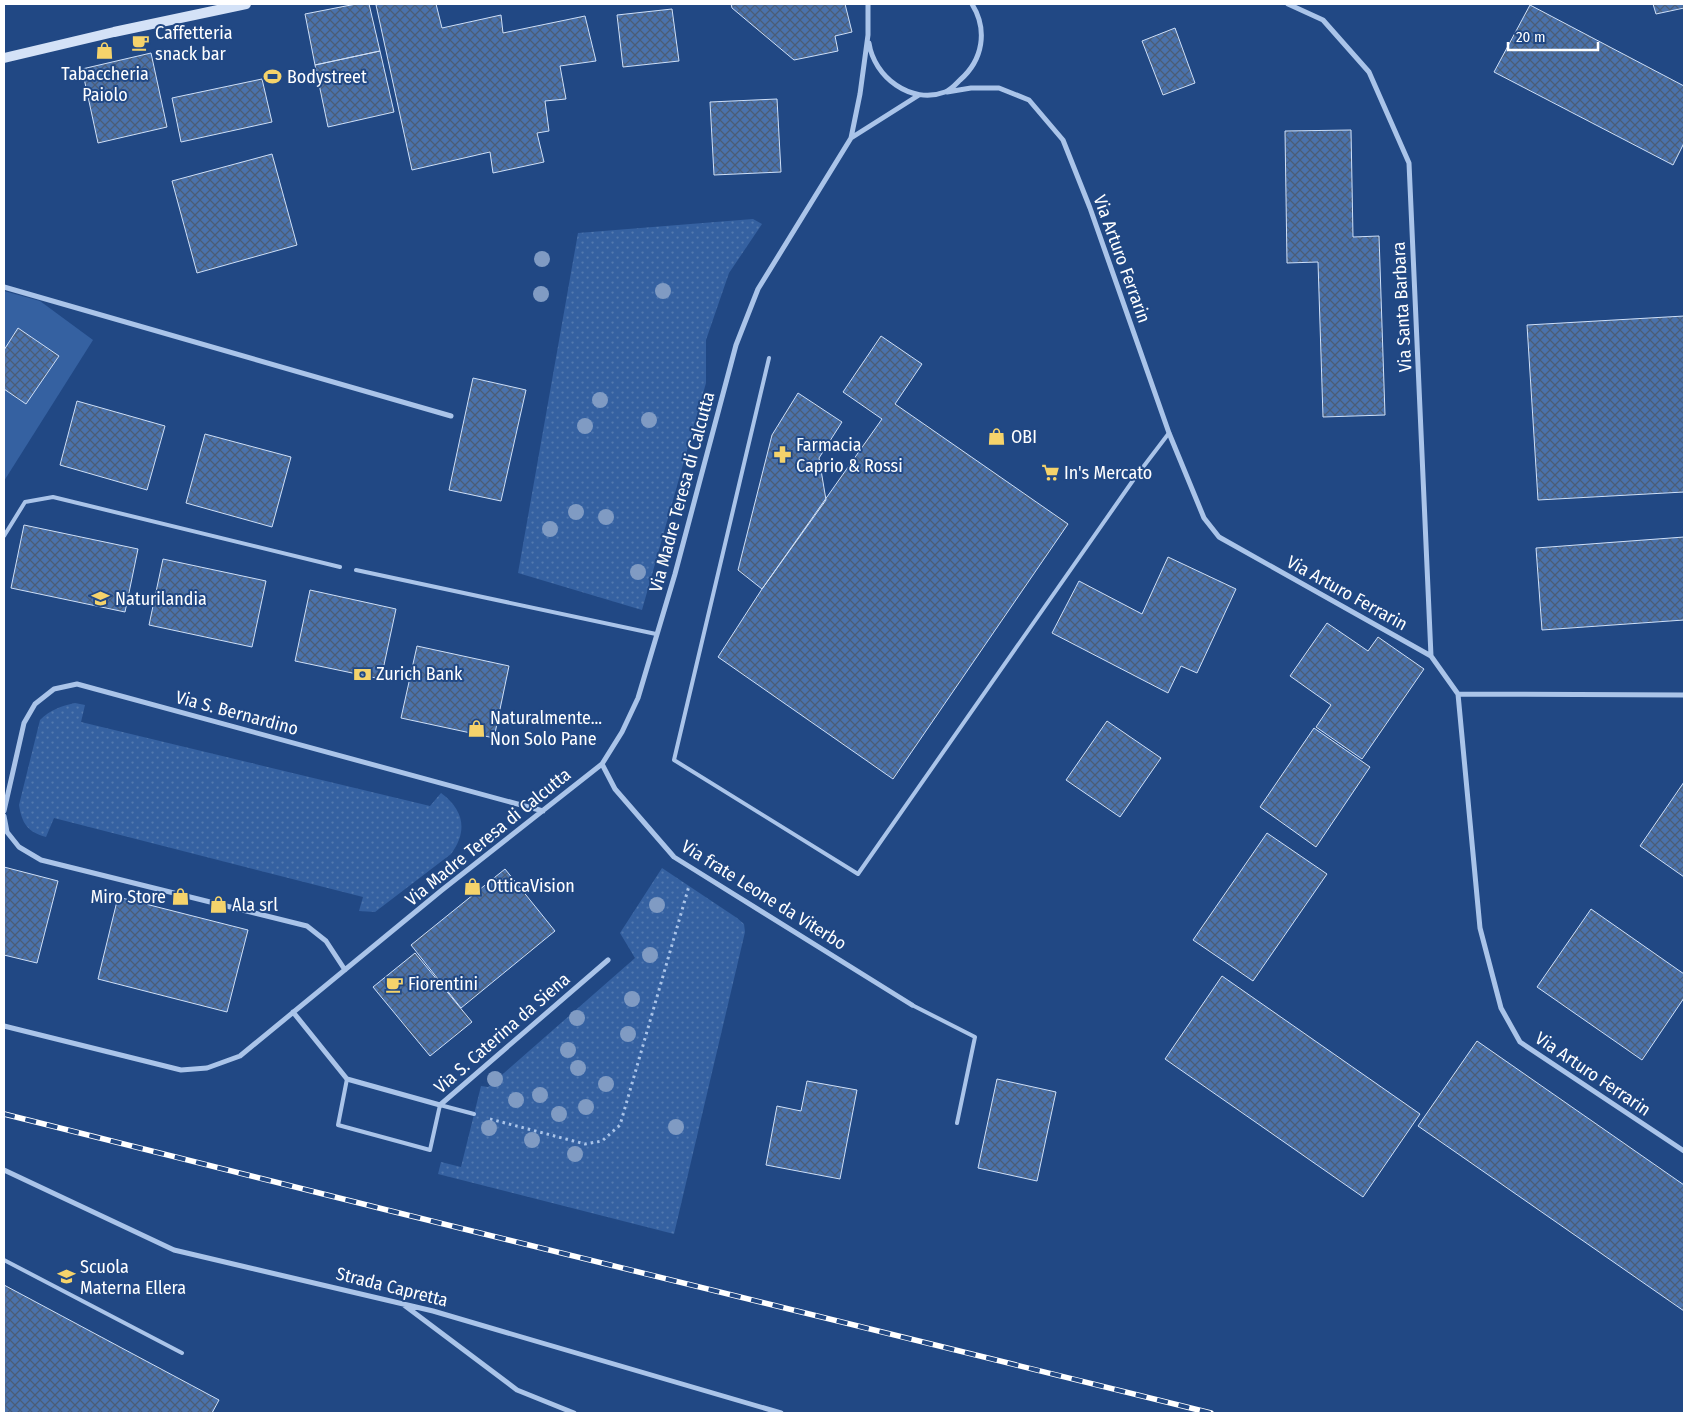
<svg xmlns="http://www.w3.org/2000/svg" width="1688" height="1417" font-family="'Fira Sans Condensed',sans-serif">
	<defs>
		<pattern id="park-dots" width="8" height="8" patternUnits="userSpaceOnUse" patternTransform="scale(1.25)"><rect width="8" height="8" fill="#3561a1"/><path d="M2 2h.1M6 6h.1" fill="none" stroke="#5379af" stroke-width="1.8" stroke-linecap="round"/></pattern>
		<pattern id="building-cross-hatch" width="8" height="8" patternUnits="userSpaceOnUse" patternTransform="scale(1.25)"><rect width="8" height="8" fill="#4a72ac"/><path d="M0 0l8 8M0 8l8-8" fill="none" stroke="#4b5d77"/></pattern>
	</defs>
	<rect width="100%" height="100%" fill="#214884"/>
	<path fill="#3561a1" d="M4 291 40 301 93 340 4 481Z"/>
	<path fill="url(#park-dots)" d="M753 219 762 224 729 273 706 340V383L642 610 518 573 578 233Z
		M75 703 85 705 81 722 430 806 441 793C464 810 468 831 451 854L375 912 359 911 363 897 54 818 46 837C28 832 22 824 19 805L40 720C50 710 61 706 75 703Z
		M662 868 737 918 744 924 745 932 674 1234 438 1174 441 1162 461 1167 481 1086 488 1087 635 958 620 933Z"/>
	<path fill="url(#building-cross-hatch)" stroke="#cedff7" d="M356 4H369L380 51 315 65 305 14Z
		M380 4H436L442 28 501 15 503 33 585 16 596 61 560 66 566 99 545 101 549 131 537 133 544 162 493 173 490 152 412 170 376 5Z
		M731 4H845L852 32 835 36 838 51 794 60 732 8Z
		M1653 4H1684V8L1656 14Z
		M1530 5 1684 86V143L1673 165 1494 72Z
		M672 9 679 61 623 67 617 15Z
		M1175 28 1195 83 1163 95 1142 41Z
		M380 51 394 112 328 127 315 65Z
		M151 53 167 127 98 143 82 69Z
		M262 79 272 122 181 142 172 98Z
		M777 99 781 172 714 175 710 102Z
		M1351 130 1353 237 1379 236 1385 415 1323 417 1318 262 1287 263 1285 131Z
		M272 154 297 245 197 273 172 181Z
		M1684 316V492L1538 500 1527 325Z
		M18 328 59 356 26 404 4 389V350Z
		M881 336 922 364 895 404 1068 524 893 779 718 657 762 589 882 419 843 392Z
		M473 378 526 390 501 501 449 490Z
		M798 393 842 422 819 458 826 500 762 589 738 570 772 435Z
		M77 401 165 426 147 490 60 465Z
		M205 434 291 457 272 527 186 503Z
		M24 525 138 549 125 612 11 588Z
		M1684 537V620L1542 630 1536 548Z
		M1168 557 1236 589 1197 673 1181 666 1168 693 1052 633 1079 581 1142 614Z
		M163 559 266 581 252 647 149 625Z
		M310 590 396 609 381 679 295 661Z
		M1327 623 1368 651 1378 637 1424 669 1362 759 1316 727 1331 705 1290 676Z
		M417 646 509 666 494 738 401 718Z
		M1107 721 1161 758 1120 817 1066 780Z
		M1314 728 1370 767 1316 847 1260 807Z
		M1684 782V877L1640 846Z
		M1267 833 1327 874 1253 981 1193 940Z
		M4 867 58 881 37 963 4 955Z
		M505 869 555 931 461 1008 411 945Z
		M118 897 248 930 227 1012 98 979Z
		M1591 909 1684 974V998L1642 1060 1537 987Z
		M415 953 472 1022 430 1056 373 987Z
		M1222 976 1420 1114 1363 1197 1165 1059Z
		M1477 1041 1684 1185V1311L1418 1126Z
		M997 1079 1056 1092 1037 1181 978 1168Z
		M807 1081 857 1090 840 1179 766 1165 777 1106 801 1111Z
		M4 1285 219 1400 212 1413H4Z"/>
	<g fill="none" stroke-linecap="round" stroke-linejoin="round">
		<path stroke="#aac4e9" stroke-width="3" stroke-dasharray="2.5 4" stroke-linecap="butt" d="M490 1119 585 1144 602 1141 620 1125 689 886"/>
		<path stroke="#aac4e9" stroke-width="4" d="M769 358 674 760 858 874 1134 479 1169 433
			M4 536 25 502 53 497 340 567
			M356 570 656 634
			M912 1005 975 1037 957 1123
			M347 1079 338 1125 430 1150 440 1105 474 1114
			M4 1260 182 1353"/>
		<path stroke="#aac4e9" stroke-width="5" d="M1288 4 1323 20 1369 72 1409 163 1431 656
			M869 43C874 77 911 105 945 92 951 90 956 84 960 80 983 60 988 30 972 4
			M947 92 971 88H999L1029 100 1063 140 1090 208 1169 433 1204 518 1219 537 1431 656 1458 694 1480 928 1501 1008 1520 1042 1684 1151
			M851 138 919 95
			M4 287 451 416
			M1458 694 1684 695
			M602 764 615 789 674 857 912 1005
			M4 811 24 723 35 704 54 689 77 684 543 811
			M4 816 7 832 19 847 41 860 307 926 326 941 345 970
			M293 1012 347 1079 440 1105 608 960
			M4 1026 181 1070 207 1068 240 1056 442 890 602 764 622 732 638 698 675 574 736 345 758 289 851 138 860 94 868 35V4
			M4 1170 174 1250 433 1311 781 1413
			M404 1305 517 1390 574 1413"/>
		<path stroke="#d4e2f7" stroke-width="10" d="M4 58 114 32 246 4"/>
		<defs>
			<path id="rail" d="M4 1114 391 1211 1211 1413"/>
		</defs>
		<use href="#rail" stroke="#fff" stroke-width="5.5"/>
		<use href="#rail" stroke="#214884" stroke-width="4" stroke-dasharray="11" stroke-linecap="butt"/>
	</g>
	<g fill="#809bc3">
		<circle cx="542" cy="259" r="8"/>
		<circle cx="663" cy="291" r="8"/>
		<circle cx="541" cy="294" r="8"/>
		<circle cx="600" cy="400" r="8"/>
		<circle cx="649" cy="420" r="8"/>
		<circle cx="585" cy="426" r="8"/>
		<circle cx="576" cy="512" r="8"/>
		<circle cx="606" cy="517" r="8"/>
		<circle cx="550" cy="529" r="8"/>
		<circle cx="638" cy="572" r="8"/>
		<circle cx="657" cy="905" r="8"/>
		<circle cx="650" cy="955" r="8"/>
		<circle cx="632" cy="999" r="8"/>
		<circle cx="577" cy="1018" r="8"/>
		<circle cx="628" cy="1034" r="8"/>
		<circle cx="568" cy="1050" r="8"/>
		<circle cx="578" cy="1068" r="8"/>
		<circle cx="495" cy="1079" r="8"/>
		<circle cx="606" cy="1084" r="8"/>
		<circle cx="540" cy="1095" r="8"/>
		<circle cx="516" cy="1100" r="8"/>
		<circle cx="586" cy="1107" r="8"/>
		<circle cx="559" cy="1114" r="8"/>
		<circle cx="676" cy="1127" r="8"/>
		<circle cx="489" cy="1128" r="8"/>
		<circle cx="532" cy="1140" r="8"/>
		<circle cx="575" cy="1154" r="8"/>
	</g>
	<defs>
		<symbol id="cafe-bare" viewBox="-9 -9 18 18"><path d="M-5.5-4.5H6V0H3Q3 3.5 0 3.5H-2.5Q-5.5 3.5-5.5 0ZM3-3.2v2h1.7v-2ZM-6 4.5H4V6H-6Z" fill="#f5d36b" stroke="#214884" stroke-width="2.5" paint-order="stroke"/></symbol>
		<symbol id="shop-bare" viewBox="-9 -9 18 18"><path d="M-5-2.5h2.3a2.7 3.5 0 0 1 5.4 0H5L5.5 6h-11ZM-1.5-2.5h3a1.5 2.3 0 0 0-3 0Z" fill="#f5d36b" stroke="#214884" stroke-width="2.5" paint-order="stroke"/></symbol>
		<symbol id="stadium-bare" viewBox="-9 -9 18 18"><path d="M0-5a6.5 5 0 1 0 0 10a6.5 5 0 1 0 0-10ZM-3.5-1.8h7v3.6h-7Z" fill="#f5d36b" stroke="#214884" stroke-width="2.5" paint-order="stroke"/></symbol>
		<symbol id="pharmacy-bare" viewBox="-9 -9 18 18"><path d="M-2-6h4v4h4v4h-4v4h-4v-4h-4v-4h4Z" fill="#f5d36b" stroke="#214884" stroke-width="2.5" paint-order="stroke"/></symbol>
		<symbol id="supermarket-bare" viewBox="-9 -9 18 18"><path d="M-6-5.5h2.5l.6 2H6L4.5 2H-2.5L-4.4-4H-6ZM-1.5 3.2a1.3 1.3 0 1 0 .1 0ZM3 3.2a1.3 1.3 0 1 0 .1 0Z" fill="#f5d36b" stroke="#214884" stroke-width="2.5" paint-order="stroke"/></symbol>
		<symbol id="school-bare" viewBox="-9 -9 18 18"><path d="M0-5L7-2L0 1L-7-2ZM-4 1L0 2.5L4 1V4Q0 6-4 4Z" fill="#f5d36b" stroke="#214884" stroke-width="2.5" paint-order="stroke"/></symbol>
		<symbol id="bank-bare" viewBox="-9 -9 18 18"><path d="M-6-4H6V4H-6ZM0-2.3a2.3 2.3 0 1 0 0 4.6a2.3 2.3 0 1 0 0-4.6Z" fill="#f5d36b" stroke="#214884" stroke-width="2.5" paint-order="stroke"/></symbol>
	</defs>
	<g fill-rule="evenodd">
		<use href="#cafe-bare" x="128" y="30" width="25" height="25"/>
		<use href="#shop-bare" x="92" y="38" width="25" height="25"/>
		<use href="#stadium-bare" x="260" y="64" width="25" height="25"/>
		<use href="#shop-bare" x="984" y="424" width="25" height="25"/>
		<use href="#pharmacy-bare" x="770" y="442" width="25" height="25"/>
		<use href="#supermarket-bare" x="1038" y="460" width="25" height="25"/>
		<use href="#school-bare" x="88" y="586" width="25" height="25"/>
		<use href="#bank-bare" x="350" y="662" width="25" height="25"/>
		<use href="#shop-bare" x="464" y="716" width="25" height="25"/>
		<use href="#shop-bare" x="460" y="874" width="25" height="25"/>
		<use href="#shop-bare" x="168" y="884" width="25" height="25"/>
		<use href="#shop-bare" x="206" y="892" width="25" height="25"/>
		<use href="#cafe-bare" x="382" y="972" width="25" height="25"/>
		<use href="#school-bare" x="54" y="1264" width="25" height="25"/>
	</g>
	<g text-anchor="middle" stroke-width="4" stroke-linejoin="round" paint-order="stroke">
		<g font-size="18" fill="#fff" stroke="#214884" text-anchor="start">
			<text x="155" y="39">Caffetteria<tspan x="155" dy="21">snack bar</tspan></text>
			<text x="105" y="80" text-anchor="middle">Tabaccheria<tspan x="105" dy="21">Paiolo</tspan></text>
			<text x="287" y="83">Bodystreet</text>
			<text x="1011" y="443">OBI</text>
			<text x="796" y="451">Farmacia<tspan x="796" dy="21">Caprio &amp; Rossi</tspan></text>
			<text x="1064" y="479">In's Mercato</text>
			<text x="115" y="605">Naturilandia</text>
			<text x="376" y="680">Zurich Bank</text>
			<text x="490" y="724">Naturalmente...<tspan x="490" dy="21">Non Solo Pane</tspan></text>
			<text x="486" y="892">OtticaVision</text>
			<text x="166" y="903" text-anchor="end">Miro Store</text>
			<text x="232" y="911">Ala srl</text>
			<text x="408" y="990">Fiorentini</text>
			<text x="80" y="1273">Scuola<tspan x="80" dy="21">Materna Ellera</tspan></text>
		</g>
		<g font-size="18" fill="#fff" stroke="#214884">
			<text transform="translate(1122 259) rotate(70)" y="6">Via Arturo Ferrarin</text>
			<text transform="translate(1402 307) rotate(-93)" y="6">Via Santa Barbara</text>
			<text transform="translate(682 492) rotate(-75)" y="6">Via Madre Teresa di Calcutta</text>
			<text transform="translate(1347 593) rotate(29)" y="6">Via Arturo Ferrarin</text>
			<text transform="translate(237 713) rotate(15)" y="6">Via S. Bernardino</text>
			<text transform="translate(488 837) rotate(-39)" y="6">Via Madre Teresa di Calcutta</text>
			<text transform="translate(764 895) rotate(32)" y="6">Via frate Leone da Viterbo</text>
			<text transform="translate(502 1033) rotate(-41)" y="6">Via S. Caterina da Siena</text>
			<text transform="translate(1593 1074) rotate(34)" y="6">Via Arturo Ferrarin</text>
			<text transform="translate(392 1287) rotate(14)" y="6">Strada Capretta</text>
		</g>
	</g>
	<rect width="1688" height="1417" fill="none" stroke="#ffffff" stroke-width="10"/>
	<path d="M1508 42v8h90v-8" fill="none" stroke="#ffffff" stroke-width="2.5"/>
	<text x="1516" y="42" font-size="15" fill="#ffffff" stroke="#214884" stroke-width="4" paint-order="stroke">20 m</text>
</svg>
